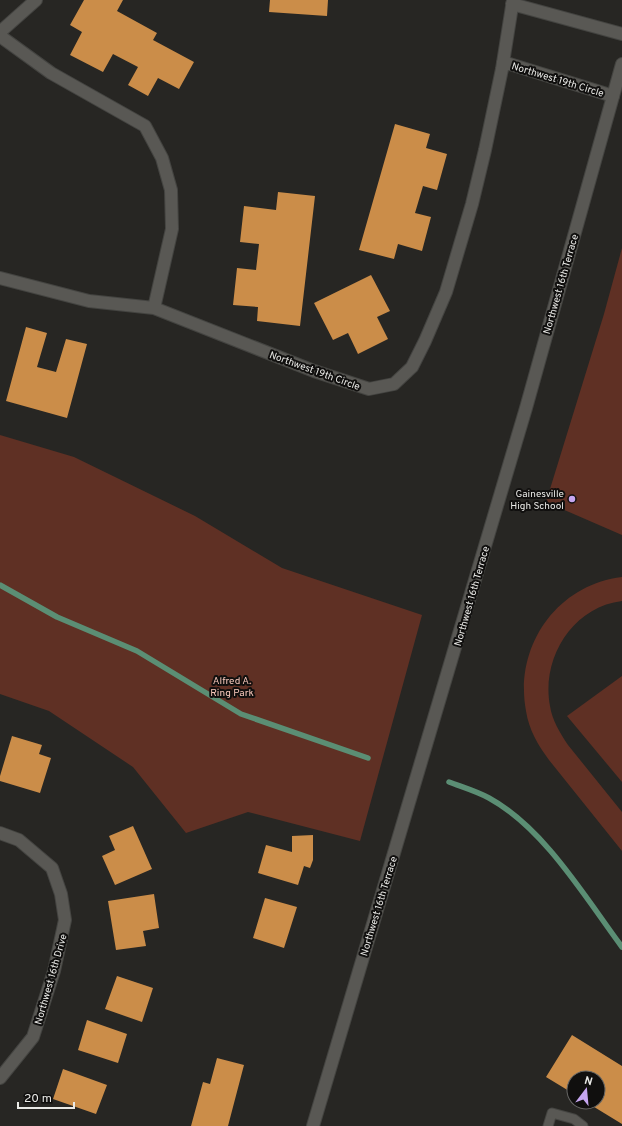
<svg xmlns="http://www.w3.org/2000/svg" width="622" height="1126" font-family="Overpass,sans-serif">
	<rect width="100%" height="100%" fill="#272623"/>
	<path fill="#5f3024" d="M622 248V535L546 502 604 314Z
		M0 435 74 457 195 516 282 568 422 615 360 841 248 812 186 833 133 767 49 711 0 694Z
		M622 577V601C572 607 541 659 550 706 552 720 560 733 568 745L622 812V851L549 760C538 745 529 730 526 711 514 647 556 585 622 577Z
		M622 676V782L567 716Z"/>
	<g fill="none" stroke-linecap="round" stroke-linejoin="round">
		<path stroke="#5b8e74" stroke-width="5.5" d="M0 585 57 617 137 651 241 714 368 758
			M449 782C462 787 476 791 489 798 544 828 585 897 622 947"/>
	</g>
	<path fill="#cb8d49" d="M84 0H123L117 11 157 33 153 40 194 62 179 89 158 78 148 96 128 85 138 67 113 54 103 72 70 55 82 32 70 25Z
		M270 0H328L327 16 269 12Z
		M395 124 430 134 426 148 447 154 437 190 423 186 415 213 431 217 422 251 398 244 394 259 359 250Z
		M278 192 315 196 300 326 257 321 258 307 233 305 237 268 256 270 259 244 240 242 244 206 276 210Z
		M371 275 390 311 377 317 388 339 358 354 348 333 333 340 314 303Z
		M26 327 47 333 37 367 56 372 66 339 87 344 67 418 6 401Z
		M12 736 42 745 39 754 51 758 40 793 0 781V776Z
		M133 826 152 869 115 885 102 856 115 850 109 836Z
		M313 835V860L310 868 304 866 298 885 258 873 266 845 292 852V836Z
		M154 894 159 928 143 931 146 946 116 950 108 901Z
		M265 898 297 907 284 948 253 938Z
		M117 976 153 988 142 1022 105 1009Z
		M87 1020 127 1034 118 1063 78 1050Z
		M572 1035 622 1066V1124L586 1102H598V1078H574V1094L546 1077Z
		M217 1058 244 1065 228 1126H191L203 1082 210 1084Z
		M63 1069 107 1085 96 1114 53 1099Z"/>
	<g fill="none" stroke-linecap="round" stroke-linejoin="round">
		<defs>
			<path id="lane" d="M548 1126 552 1113 574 1119 583 1126"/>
			<path id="street" d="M512 4 622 34
				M0 32 36 0
				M0 36 51 73 145 126 162 158 171 190 172 229 154 308
				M503 62 613 96
				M0 278 89 301 154 308 314 371 369 389 394 384 412 367 425 341 446 292 472 204 485 150 502 69 513 0
				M0 833 19 840 52 868 61 894 65 920 54 971 33 1037 0 1078"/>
			<path id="secondary" d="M313 1126 526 408 622 64"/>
		</defs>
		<use href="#lane" stroke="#444441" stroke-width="11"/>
		<use href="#street" stroke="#444441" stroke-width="14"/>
		<use href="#secondary" stroke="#444441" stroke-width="14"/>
		<use href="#lane" stroke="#595854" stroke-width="9"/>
		<use href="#street" stroke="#595854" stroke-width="12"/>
		<use href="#secondary" stroke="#595854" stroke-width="12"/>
	</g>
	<circle fill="#c6a6f0" stroke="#100f0e" stroke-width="1.5" cx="572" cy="499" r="4"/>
	<g text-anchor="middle" stroke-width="4" stroke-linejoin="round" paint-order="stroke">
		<g font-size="10" fill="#eaeae7" stroke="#100f0e">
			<text transform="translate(558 79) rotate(17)" y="4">Northwest 19th Circle</text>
			<text transform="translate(560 284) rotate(-74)" y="4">Northwest 16th Terrace</text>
			<text transform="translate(315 370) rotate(20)" y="4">Northwest 19th Circle</text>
			<text transform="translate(471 596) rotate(-74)" y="4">Northwest 16th Terrace</text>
			<text transform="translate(378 906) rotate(-73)" y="4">Northwest 16th Terrace</text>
			<text transform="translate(50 979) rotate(-74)" y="4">Northwest 16th Drive</text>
		</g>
		<g font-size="10" fill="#eaeae7" stroke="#100f0e" text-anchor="end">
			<text x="564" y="497">Gainesville<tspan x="564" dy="12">High School</tspan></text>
		</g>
		<g font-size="10" fill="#fbcbbe" stroke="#100f0e">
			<text x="232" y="684">Alfred A.<tspan x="232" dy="12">Ring Park</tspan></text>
		</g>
	</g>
	<g transform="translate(586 1090) rotate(16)"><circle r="19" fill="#100f0e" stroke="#676765"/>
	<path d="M0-3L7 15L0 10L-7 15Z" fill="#c6a6f0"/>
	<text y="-6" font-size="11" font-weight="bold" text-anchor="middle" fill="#eaeae7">N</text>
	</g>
	<path d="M18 1102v6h56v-6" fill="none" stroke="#eaeae7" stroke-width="2"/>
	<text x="24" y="1102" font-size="12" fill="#eaeae7" stroke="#100f0e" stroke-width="3" paint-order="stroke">20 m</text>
</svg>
